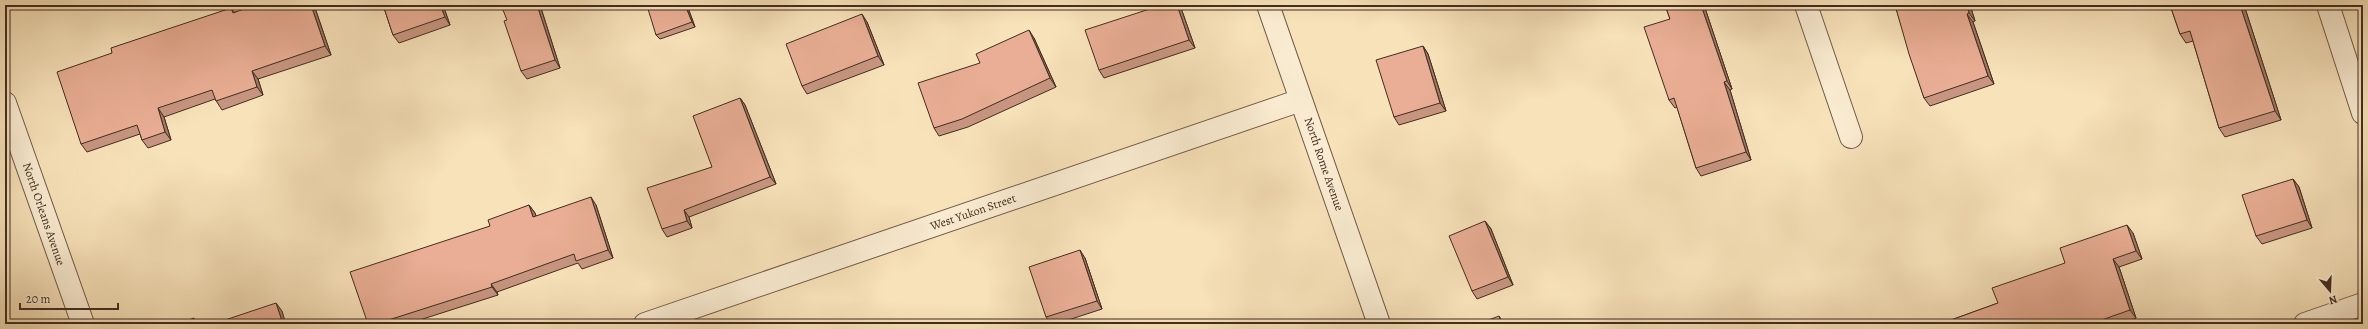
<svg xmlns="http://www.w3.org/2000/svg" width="2368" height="329" font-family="Alegreya,serif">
	<rect width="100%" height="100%" fill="#f8e2ba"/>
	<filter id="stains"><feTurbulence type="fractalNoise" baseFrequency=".005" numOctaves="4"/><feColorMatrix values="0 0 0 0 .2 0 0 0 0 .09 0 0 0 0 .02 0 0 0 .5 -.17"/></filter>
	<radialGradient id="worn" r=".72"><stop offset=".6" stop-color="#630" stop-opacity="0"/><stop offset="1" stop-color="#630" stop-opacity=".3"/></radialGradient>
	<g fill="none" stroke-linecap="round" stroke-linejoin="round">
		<defs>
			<path id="minor" d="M1268 5 1379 324
				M1806 5 1851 137
				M2328 5 2363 113
				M5 103 83 324
				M645 324 1301 100
				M2305 324 2363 304"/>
		</defs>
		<use href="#minor" stroke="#6f5a46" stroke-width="24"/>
		<use href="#minor" stroke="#faecd2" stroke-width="22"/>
	</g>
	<path fill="#c89680" stroke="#412d20" d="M314 5 331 55 258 79 263 95 222 110 215 99 164 117 171 140 148 148 142 140 140 134 87 152 81 144 112 53 231 8 234 12Z
		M383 5H443L450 25 399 43 393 35Z
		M540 5 560 68 527 79 521 71Z
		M659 5H687L695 27 660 39 656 35Z
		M1162 5H1179L1181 8 1195 48 1104 78 1099 70Z
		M1665 5H1704L1732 89 1730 90 1751 160 1701 176 1696 168 1677 107 1675 108 1669 100 1670 19Z
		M1895 5H1970L1975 21 1973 22 1994 84 1930 106 1924 98Z
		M2170 5H2244L2281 120 2225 137 2219 128 2193 41 2186 43 2180 34Z
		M867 22 884 65 807 94 802 86Z
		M1034 38 1056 87 968 127 939 136 934 128Z
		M1423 46 1428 54 1446 111 1399 125 1394 117Z
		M740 98 745 105 776 184 689 217 692 228 667 237 662 229 712 167Z
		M2293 179 2299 187 2312 228 2262 244 2256 236Z
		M529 205 535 213 536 216 596 205 613 258 582 269 578 263 497 292 498 295 407 324H368L490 226Z
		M1485 221 1491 229 1513 285 1477 299 1472 291Z
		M2133 233 2142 259 2119 267 2136 318 2119 324H1940L1998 303 2065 263Z
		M1085 258 1102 309 1056 324H1051L1046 317Z"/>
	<path fill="#a37a68" stroke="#412d20" d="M311 5H314L331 55 325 46Z
		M440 5H443L450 25 445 17Z
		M537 5H540L560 68 555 60Z
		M685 5H687L695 27 692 22Z
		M1177 5H1179L1181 8 1195 48 1189 40Z
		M1701 5H1704L1732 89 1727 81Z
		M1967 5H1970L1975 21 1969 13Z
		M2240 5H2244L2281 120 2275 111Z
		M862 14 867 22 884 65 878 56Z
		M1967 14 1973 22 1994 84 1988 76Z
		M1029 30 1034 38 1056 87 1050 78Z
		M1423 46 1428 54 1446 111 1440 103Z
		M252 71 258 79 263 95 257 87Z
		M1724 82 1730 90 1751 160 1746 152Z
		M740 98 745 105 776 184 770 177Z
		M158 108 164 117 171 140 165 132Z
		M2293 179 2299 187 2312 228 2307 220Z
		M591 197 596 205 613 258 608 250Z
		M529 205 535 213 539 225 533 217Z
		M684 210 689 217 692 228 687 221Z
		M1485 221 1491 229 1513 285 1508 277Z
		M2127 225 2133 233 2142 259 2136 251Z
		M1080 250 1085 258 1102 309 1097 301Z
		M2113 259 2119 267 2136 318 2130 310Z
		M491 284 497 292 498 295 492 287Z
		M276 303 282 311 286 324H283Z
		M1499 316 1504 324H1502Z"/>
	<path fill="#e9ae95" stroke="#412d20" d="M255 5H311L325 46 252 71 257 87 216 101 212 90 158 108 165 132 142 140 137 125 81 144 57 72 112 53 111 48 231 8 233 13Z
		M383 5H440L445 17 393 35Z
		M501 5H537L555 60 521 71 504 21 507 20Z
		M659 5H685L692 22 656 35 648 9Z
		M1162 5H1177L1189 40 1099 70 1085 30Z
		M1665 5H1701L1727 81 1724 82 1746 152 1696 168 1674 98 1669 100 1644 27 1670 19Z
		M1895 5H1967L1969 13 1967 14 1988 76 1924 98 1909 54Z
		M2170 5H2240L2275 111 2219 128 2190 31 2180 34Z
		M862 14 878 56 802 86 786 44Z
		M1029 30 1050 78 962 119 934 128 918 83 980 63 976 54Z
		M1423 46 1440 103 1394 117 1376 60Z
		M740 98 770 177 684 210 687 221 662 229 647 188 712 167 693 116Z
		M2293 179 2307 220 2256 236 2242 195Z
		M591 197 608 250 576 261 574 254 491 284 492 287 376 324H368L350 272 490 226 488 220 529 205 533 217Z
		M1485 221 1508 277 1472 291 1449 236Z
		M2127 225 2136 251 2113 259 2130 310 2090 324H1940L1998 303 1992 288 2065 263 2060 248Z
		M1080 250 1097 301 1046 317 1029 267Z
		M276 303 283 324H213Z
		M1499 316 1502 324H1478Z
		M194 318 196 324H178Z"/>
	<g text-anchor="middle" stroke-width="4" stroke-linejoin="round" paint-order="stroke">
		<g font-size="12" fill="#412d20" stroke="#faecd2">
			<text transform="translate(1324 164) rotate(71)" y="4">North Rome Avenue</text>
			<text transform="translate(973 212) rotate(-19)" y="4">West Yukon Street</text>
			<text transform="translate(44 214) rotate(71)" y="4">North Orleans Avenue</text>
		</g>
	</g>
	<rect width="2368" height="329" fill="none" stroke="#f8e2ba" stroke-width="20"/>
	<rect x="6" y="6" width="2356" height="317" fill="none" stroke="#412d20" stroke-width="2"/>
	<rect x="10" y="10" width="2348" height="309" fill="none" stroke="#412d20"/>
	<g transform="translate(2330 291) rotate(161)" stroke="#faecd2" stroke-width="3" paint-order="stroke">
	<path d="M0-3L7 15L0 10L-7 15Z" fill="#412d20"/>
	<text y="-6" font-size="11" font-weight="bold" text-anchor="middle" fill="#412d20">N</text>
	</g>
	<path d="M20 303v6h98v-6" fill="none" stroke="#412d20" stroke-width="2"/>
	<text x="26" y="303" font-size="12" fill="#412d20" stroke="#faecd2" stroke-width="3" paint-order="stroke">20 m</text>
	<rect width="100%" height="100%" filter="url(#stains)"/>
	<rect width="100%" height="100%" fill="url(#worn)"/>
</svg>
